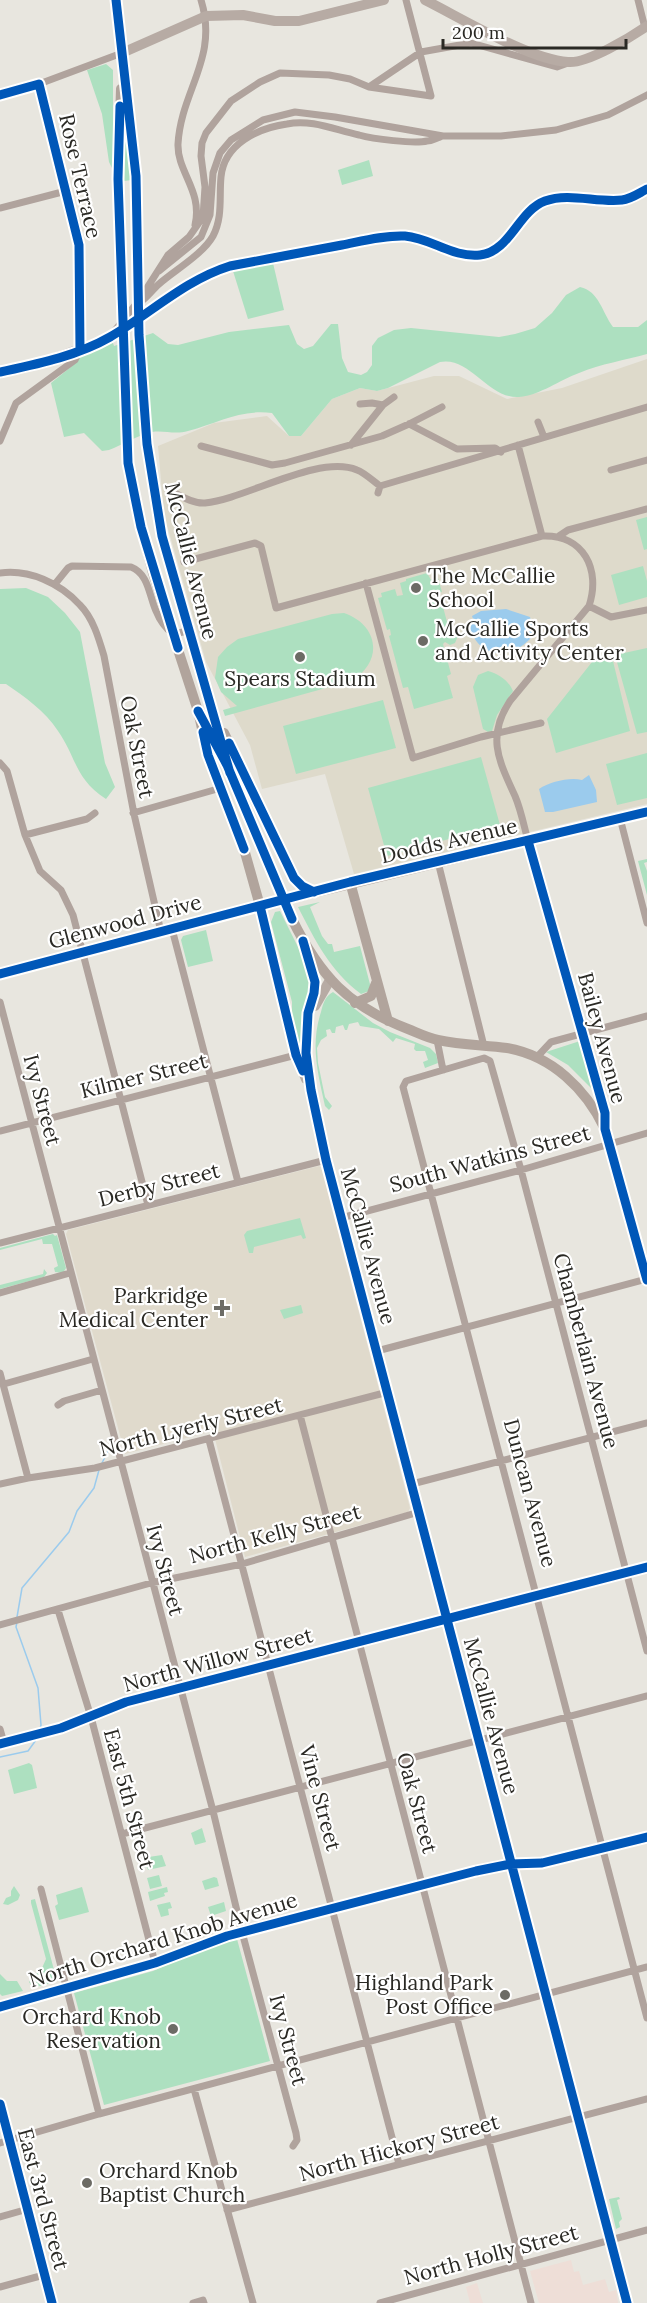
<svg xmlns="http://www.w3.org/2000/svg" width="647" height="2303" font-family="Lora,serif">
	<rect width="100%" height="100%" fill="#e8e6df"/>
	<path fill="#dedacb" d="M647 359V804L354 874 325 774 262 789 250 745 206 662 164 515 158 446 214 423 267 416 289 436H301L332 399 360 388 377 391 434 376H459L507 399 562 388Z"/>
	<path fill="#eeded7" d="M571 2260 574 2272 579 2271 583 2285 605 2279 609 2292 616 2290 618 2303H539L530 2271Z
		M477 2283 483 2303H470L466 2287Z"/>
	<path fill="#e0dacc" d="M319 1166 321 1167 410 1508 408 1512 245 1557 213 1431 125 1454 66 1234 68 1230Z"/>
	<path fill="#ade0c0" d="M106 64 113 70V170L109 162 102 114 87 70Z
		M125 133 132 165V180L124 181 122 161Z
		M369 160 373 176 342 185 338 170Z
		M273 263 284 310 248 319 233 271Z
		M580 287C599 291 602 312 613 327H638L647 320V354C625 360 601 364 579 373 559 380 541 395 519 397 488 399 470 356 440 362L388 388 377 391 360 388 332 399 301 436H289L272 413C240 409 218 423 188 431 175 435 164 430 152 432 138 435 122 445 109 450L102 451 84 433 64 437 51 383 72 366 85 351 112 340 114 346 153 333 168 344 178 345 229 332 289 325 297 344 304 349 313 346 331 324H338L342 358 348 372 361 375 367 372 372 365V346L378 338 394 330 411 328 499 337 515 334 535 328 552 313 566 295Z
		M647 517V549L644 550 636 520Z
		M643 566 647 581V597L619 605 611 575Z
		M427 573 431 580 438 578 442 592 433 594 434 598 440 596 449 629 454 631 458 636 455 643 450 645 445 642 443 644 451 674 447 676 453 698 414 709 408 687 403 688 389 636 391 635 390 629 387 630 378 598 382 597 381 593 395 589 397 596 403 595 400 583 406 581V579Z
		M26 588 48 597 65 613 80 632 105 763 115 787 106 799C74 778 77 758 58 731 45 711 25 697 6 684H0V589Z
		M344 613C379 625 384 662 351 681L225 716 223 710 237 706 221 692 215 678 218 657 227 647 238 639 332 614Z
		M647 648V732L637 734 615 655Z
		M612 657 630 731 556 753 547 719 592 662Z
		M488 671C499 674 509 681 513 691L497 715 492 731 488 732 483 729 473 687 478 675Z
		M383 700 396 748 296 774 283 726Z
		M647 753V798L617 805 606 764Z
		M481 757 500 825 387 856 368 788Z
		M647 859V862L644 863 647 871V895L638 861Z
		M320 902 310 907 322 936 328 944H332L334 952 360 946 371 988 369 991 361 994C330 971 315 940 298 907Z
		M280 911 307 965 312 986 302 1029V1058L292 1018V1002L271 922 275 912Z
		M206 930 213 961 188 967 181 940 183 936Z
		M333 992 373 1023 390 1032 430 1048 436 1054 438 1063 425 1068 423 1062 428 1060 425 1051H416L414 1049 415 1044 396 1038 393 1042 379 1029 360 1026 358 1022 349 1024 347 1030H345L343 1025 336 1027 335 1033H332L330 1029 326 1030 327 1036 321 1040 317 1048 318 1063 325 1097 332 1106 329 1110 325 1106C318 1074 310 1045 321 1012 323 1004 325 996 333 992Z
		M580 1041 592 1089 568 1065 546 1052Z
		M300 1218 306 1238 303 1239 301 1235 254 1247 253 1253H249L244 1235 247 1231Z
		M53 1234 55 1236 57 1235 66 1268 63 1273 55 1272 54 1268 58 1266 52 1244H43L42 1239 0 1250V1248Z
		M44 1269 47 1273 44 1277 0 1289V1285L43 1274Z
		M301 1305 303 1313 284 1319 280 1310Z
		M29 1763 32 1765 37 1788 14 1794 8 1770Z
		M202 1828 206 1842 195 1845 191 1833Z
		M162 1855 166 1866 148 1870 147 1867 144 1868 142 1858Z
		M159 1875 162 1886 150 1889 147 1878Z
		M214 1877 217 1878 219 1886 205 1890 202 1881Z
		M14 1886 20 1895 18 1900 8 1905 3 1904 6 1898 11 1896V1891Z
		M82 1887 89 1912 59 1920 55 1906 58 1904 56 1895Z
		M167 1887 168 1892 164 1893 165 1896 150 1901 148 1892Z
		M35 1899 57 1981 33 1988 29 1982 42 1968 46 1959 31 1903V1900Z
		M170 1902 172 1908 168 1909 169 1915 161 1917 157 1905Z
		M224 1902 226 1911 211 1916 208 1907Z
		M237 1939 270 2061 104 2105 74 1993 153 1971 198 1952Z
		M0 1974 7 1981H17L23 1991 2 1996 0 1994Z
		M619 2197 620 2199 617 2200 622 2219 619 2222 620 2227 616 2229 609 2199Z"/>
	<path fill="#9bcbed" d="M506 609 530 617 534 629 532 637C511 660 479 660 469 626L474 622 472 616 481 611Z
		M589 775 596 790 597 802 553 812H545L539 789C550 782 569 777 582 780Z"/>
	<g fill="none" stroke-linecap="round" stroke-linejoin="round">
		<path stroke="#9bcbed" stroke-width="1.5" d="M102 1463 110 1447
			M17 1617 22 1588 69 1532 77 1511 94 1488 99 1470
			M17 1622 16 1627 38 1688 41 1725 40 1729
			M0 1757 28 1751 36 1740"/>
		<path stroke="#c2c0ba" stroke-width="10" stroke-dasharray="10 5" stroke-linecap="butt" d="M136 176 139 335 147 444
			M118 179 128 463"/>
		<path stroke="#b0a39d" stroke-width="7" d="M638 0 645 28
			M369 87 431 96 406 0
			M0 95 39 84 122 53
			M0 208 66 191
			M195 225C203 191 177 172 178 144 181 90 219 58 201 0
			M159 271 201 237 210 215 213 173 220 153 231 140 263 120 295 112 335 117 443 136H501L556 130 608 115 647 95
			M139 303C147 298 152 290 159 284 175 270 203 254 213 236 223 217 219 197 221 177 224 144 258 128 287 124 312 119 335 130 359 135 373 139 414 144 427 141 432 141 436 138 440 137
			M109 338 140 299 168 255 189 237 203 217 205 187 201 156 202 143 206 133 231 101 260 82 280 73 329 75 350 79 369 87 421 52 471 43 557 67 568 63
			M80 349C90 346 101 342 110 337 150 314 185 280 230 266 267 259 305 252 342 245 362 241 384 235 405 236 431 238 453 258 480 255 510 252 518 211 545 201 569 192 597 203 622 200 631 199 639 193 647 189
			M360 404 372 403 383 405 394 397
			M538 422 544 437
			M409 424 457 449 495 448 501 452
			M0 441 16 403 75 360 80 349 79 245 39 84
			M351 445 383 405
			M518 445 542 536
			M201 446 272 465 285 463 382 436 409 424 442 407
			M611 470 647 460
			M175 493C184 498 195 504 205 503 246 499 318 454 357 470 365 473 373 481 380 486
			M378 493 380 486 647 407
			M559 536 568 530 647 509
			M184 562 255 543 261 546 276 608 542 536C584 534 601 570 589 606L510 701C486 737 499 761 515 796 521 810 524 826 528 841
			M0 573C29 569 60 583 80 605 93 618 99 639 104 656L134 814 161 932
			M366 583 413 758 481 737 541 723
			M55 584 68 568 72 566 131 567C149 574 149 596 156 611 160 621 165 628 173 634L188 631
			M589 606 611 617 647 610
			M0 763 7 771 25 835 40 871 61 890 73 915 148 1205
			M133 813 221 788
			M620 818 647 923
			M25 835 87 819 95 813
			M438 862 484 1046
			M172 929 238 1182
			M0 1002 213 1811 242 1932 296 2133 297 2140 293 2146
			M437 1040 443 1070
			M537 1057 551 1042 647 1016
			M0 1131 296 1055
			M341 1218 521 1170 647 1133
			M0 1243 326 1160
			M0 1293 70 1273
			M377 1351 647 1279
			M0 1373 28 1478
			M4 1384 93 1359
			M58 1405 64 1401 102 1390
			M300 1415 531 2303
			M209 1440 399 2164
			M0 1484 28 1478 95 1468 388 1392
			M412 1484 647 1423
			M58 1610 91 1717 155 1963
			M0 1625 151 1583 242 1564 419 1512
			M647 1651 521 1170 490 1061 484 1058 406 1081 403 1087 647 2018
			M0 1729 4 1743
			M122 1834 647 1696
			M41 1889 99 2114
			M0 2007 155 1963 227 1936 476 1871 511 1864 542 1863 647 1837
			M194 2089 253 2303
			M0 2143 99 2114 647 1967
			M227 2210 647 2099
			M0 2217 28 2209
			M0 2287 44 2275
			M193 2303 203 2300 204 2303
			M380 2303 647 2230"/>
		<path stroke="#b7aba4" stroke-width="10" d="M425 0C461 18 530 60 568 62 587 64 631 37 647 26
			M122 53 206 16 243 15 275 21H299L384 0
			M0 372 47 361 80 349
			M528 841 583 1034
			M304 946 315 982 314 993 308 1013 306 1053 311 1090 326 1160 627 2303
			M0 974 260 906 296 1055 306 1079
			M315 1006 330 980
			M0 1744 61 1728 126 1702 647 1567
			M0 2104 52 2303"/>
		<path stroke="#b1a49c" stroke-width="10" d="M116 0 136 176
			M118 179 121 89
			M147 444 162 536 230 773
			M128 463 141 527 153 573 198 711 208 755 244 849 260 906 647 812
			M224 733 294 878 302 886 314 892
			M350 882 388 1021
			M292 919C320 976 348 1006 408 1029 418 1033 428 1038 438 1040 461 1045 484 1045 507 1048 552 1056 586 1089 605 1129
			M355 1003 371 996 376 983
			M583 1034 605 1113V1129L647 1280"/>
		<path stroke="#b1a49c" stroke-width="10" d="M230 773 292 919"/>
		<defs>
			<path id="cycleway" d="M116 0 136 176 139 335 147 444 162 536 230 773
				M0 95 39 84 79 245 80 349
				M120 106 118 179 128 463 141 527 178 648
				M0 372C37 364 77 356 110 337 150 314 185 280 230 266 267 259 305 252 342 245 362 241 384 235 405 236 431 238 453 258 480 255 510 252 518 211 545 201 569 192 597 203 622 200 631 199 639 193 647 189
				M198 711 227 765 292 919
				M203 732 208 755 244 849
				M229 743 294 878 302 886 314 892
				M528 841 605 1113V1129L647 1280
				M260 906 296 1055 303 1071
				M303 941 315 982 314 993 308 1013 306 1053 311 1090 326 1160 627 2303
				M0 974 350 882 647 812
				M0 1744 61 1728 126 1702 647 1567
				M0 2007 155 1963 227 1936 476 1871 511 1864 542 1863 647 1837
				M0 2104 52 2303"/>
		</defs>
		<use href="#cycleway" stroke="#fff" stroke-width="13"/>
		<use href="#cycleway" stroke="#0057b8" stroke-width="9"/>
	</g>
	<g fill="#6c6b65" stroke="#fff" stroke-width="2">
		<circle cx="416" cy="588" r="6"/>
		<circle cx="423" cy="641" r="6"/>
		<circle cx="300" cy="657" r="6"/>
		<path d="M219 1299h6v6h6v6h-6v6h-6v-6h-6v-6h6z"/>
		<circle cx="505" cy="1995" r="6"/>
		<circle cx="173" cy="2029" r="6"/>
		<circle cx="87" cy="2183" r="6"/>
	</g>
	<g text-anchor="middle" stroke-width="4.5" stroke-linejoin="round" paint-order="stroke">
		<g font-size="21" fill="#2a2924" stroke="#fff">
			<text transform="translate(80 176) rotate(77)" y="7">Rose Terrace</text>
			<text transform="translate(191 561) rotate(76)" y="7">McCallie Avenue</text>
			<text transform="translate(137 747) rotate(79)" y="7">Oak Street</text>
			<text transform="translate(449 841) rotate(-13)" y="7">Dodds Avenue</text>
			<text transform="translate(125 922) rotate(-15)" y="7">Glenwood Drive</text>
			<text transform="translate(602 1038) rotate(75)" y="7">Bailey Avenue</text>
			<text transform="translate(144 1076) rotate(-14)" y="7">Kilmer Street</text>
			<text transform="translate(42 1100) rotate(75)" y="7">Ivy Street</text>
			<text transform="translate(490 1159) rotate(-15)" y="7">South Watkins Street</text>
			<text transform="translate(159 1185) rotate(-14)" y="7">Derby Street</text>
			<text transform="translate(368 1246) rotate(75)" y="7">McCallie Avenue</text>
			<text transform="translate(586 1351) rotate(75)" y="7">Chamberlain Avenue</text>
			<text transform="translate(191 1427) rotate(-14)" y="7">North Lyerly Street</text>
			<text transform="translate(530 1493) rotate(75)" y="7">Duncan Avenue</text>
			<text transform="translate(275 1534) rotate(-15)" y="7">North Kelly Street</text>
			<text transform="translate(165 1570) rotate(75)" y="7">Ivy Street</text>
			<text transform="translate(218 1660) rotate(-15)" y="7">North Willow Street</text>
			<text transform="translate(491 1716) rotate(75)" y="7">McCallie Avenue</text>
			<text transform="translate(320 1798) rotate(75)" y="7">Vine Street</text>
			<text transform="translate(129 1799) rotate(75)" y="7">East 5th Street</text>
			<text transform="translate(417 1803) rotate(75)" y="7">Oak Street</text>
			<text transform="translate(163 1940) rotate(-17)" y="7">North Orchard Knob Avenue</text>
			<text transform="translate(288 2040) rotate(75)" y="7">Ivy Street</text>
			<text transform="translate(399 2148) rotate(-15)" y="7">North Hickory Street</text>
			<text transform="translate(43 2199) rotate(75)" y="7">East 3rd Street</text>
			<text transform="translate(491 2255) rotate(-15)" y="7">North Holly Street</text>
		</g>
		<g font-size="21" fill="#2a2924" stroke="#fff" text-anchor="start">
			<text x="428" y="583">The McCallie<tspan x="428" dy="24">School</tspan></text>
			<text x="435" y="636">McCallie Sports<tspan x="435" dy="24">and Activity Center</tspan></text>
			<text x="300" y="686" text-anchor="middle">Spears Stadium</text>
			<text x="208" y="1303" text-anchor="end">Parkridge<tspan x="208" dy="24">Medical Center</tspan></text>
			<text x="493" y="1990" text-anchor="end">Highland Park<tspan x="493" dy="24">Post Office</tspan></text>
			<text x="161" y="2024" text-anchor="end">Orchard Knob<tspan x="161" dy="24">Reservation</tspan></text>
			<text x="99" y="2178">Orchard Knob<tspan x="99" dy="24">Baptist Church</tspan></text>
		</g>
	</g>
	<path d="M443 39v9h183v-9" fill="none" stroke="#2a2924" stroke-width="3"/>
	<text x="452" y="39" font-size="18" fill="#2a2924" stroke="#ffffff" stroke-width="4.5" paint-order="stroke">200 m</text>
</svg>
